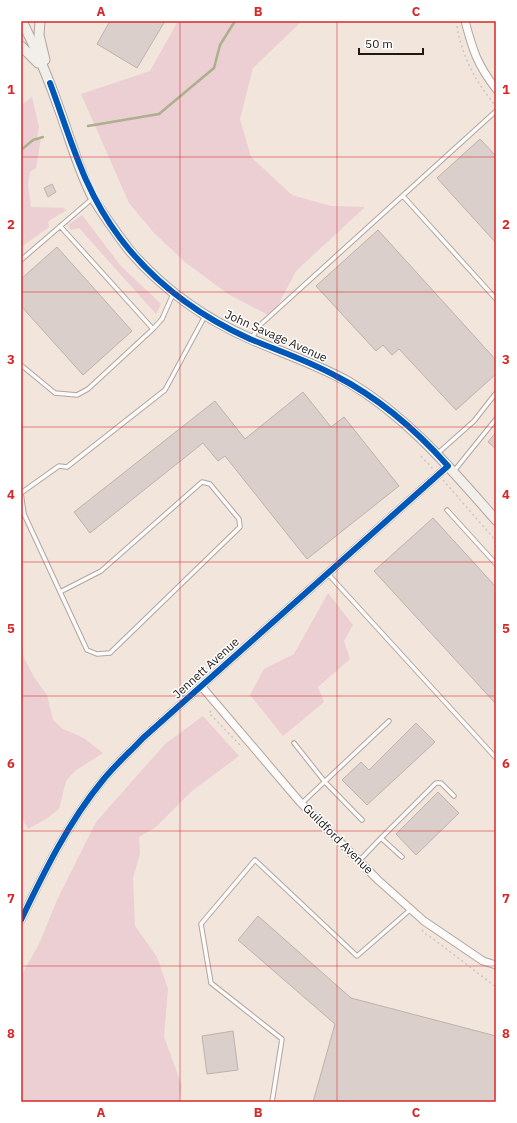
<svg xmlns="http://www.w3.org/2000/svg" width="517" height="1123" font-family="'IBM Plex Sans',sans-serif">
	<rect width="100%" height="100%" fill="#f2e5dc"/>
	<path fill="#ebcfd3" d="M178 21H302L253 68 240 119 251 157 292 195 331 206 365 207 296 271 272 317 228 294 185 262 154 233 129 203 81 94 150 71Z
		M32 97 39 127 37 138H41L36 168 30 172 28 185 31 207 69 208H63L67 210 50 220 48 222 49 227 21 247V105Z
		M82 215 120 265 161 304 156 314 79 228 71 230 68 225Z
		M328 593 353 625 344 641 350 659 318 687 324 702 283 736 250 695 264 669 294 654Z
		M21 652 34 677 47 695 53 720 63 729 84 738 103 753 75 771 66 781 59 809 46 819 28 829 21 816Z
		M203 716 239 756 192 791 156 827 139 837 140 854 133 878 135 926 157 957 168 989 164 1037 182 1086 179 1102H21V976L39 944 57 900 96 822 165 744Z"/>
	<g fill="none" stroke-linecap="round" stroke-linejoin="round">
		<path stroke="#abb08d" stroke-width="2.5" d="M88 126 159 114 214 68 220 45 235 21
			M21 150 33 140 43 137"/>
	</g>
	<path fill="#dbcfcb" stroke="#bdb2ad" d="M110 21H165L137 68 97 44Z
		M480 139 496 156V243L437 178Z
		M52 184 56 192 48 197 44 188Z
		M378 230 496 360V374L456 410 399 349 392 355 383 345 376 351 316 286Z
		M57 247 132 331 83 375 21 306V279Z
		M303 392 331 427 344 417 399 486 307 559 225 456 218 461 203 443 90 533 74 512 215 401 245 439Z
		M496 432V449L488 442Z
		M433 518 496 587V704L374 571Z
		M416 723 435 742 367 805 342 780 361 762 369 770Z
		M438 792 459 813 416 855 396 834Z
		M258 916 351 998 496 1036V1102H313L335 1024 238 940Z
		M233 1031 238 1070 207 1074 202 1036Z"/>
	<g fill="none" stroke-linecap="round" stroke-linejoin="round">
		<defs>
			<path id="lane" d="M403 196 496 299
				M60 226 153 329
				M21 260 93 198
				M252 338 259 326 496 111
				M21 365 55 393 77 395 88 389 153 329 162 319 173 294
				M437 454 474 421 496 393
				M454 471 496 419
				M447 510 496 564
				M328 574 496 758
				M60 592 101 571 202 482 210 484 239 519 240 527 110 653 97 654 87 650 24 514 21 493 59 466 67 467 165 390 205 316
				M294 743 325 782 362 820
				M302 803 389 721
				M381 838 436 783H441L454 796
				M359 861 381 838 402 857
				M272 1102 282 1039 211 983 201 924 255 860 357 956 411 909"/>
			<path id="street" d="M465 21C473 51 477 64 496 89
				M202 687 300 802 378 880 424 921 483 961 496 965
				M21 920C44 872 69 821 103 780 115 765 130 752 143 738L448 466"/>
			<path id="secondary" d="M22 21C37 51 50 82 61 114 71 142 79 171 93 198 104 216 117 234 130 251 163 289 205 319 251 339 283 353 316 364 347 381 407 416 451 469 496 520
				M40 21 39 35 45 60
				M21 46 38 63"/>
		</defs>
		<use href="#lane" stroke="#b0a6a0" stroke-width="5.5"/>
		<use href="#street" stroke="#b0a6a0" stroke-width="9"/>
		<use href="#secondary" stroke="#b0a6a0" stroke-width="11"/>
		<path stroke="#cbc6c4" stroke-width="1.5" stroke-dasharray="2 3" stroke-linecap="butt" d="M456 21C461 54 474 80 495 105
			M421 456 433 469
			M443 480 496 541
			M211 711 209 713 242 747
			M422 930 424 933 432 938 496 987"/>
		<use href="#lane" stroke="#fdfbfa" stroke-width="3.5"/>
		<use href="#street" stroke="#fdfbfa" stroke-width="7"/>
		<use href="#secondary" stroke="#f2eee9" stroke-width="9"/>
		<defs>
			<path id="cycleway" d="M21 920C44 872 69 821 103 780 115 765 130 752 143 738L448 466C416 430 379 398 336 376 309 361 279 351 250 339 199 316 154 283 120 238 83 189 71 139 50 83"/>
		</defs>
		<use href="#cycleway" stroke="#fff" stroke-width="8"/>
		<use href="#cycleway" stroke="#0057b8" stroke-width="6"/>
	</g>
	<path fill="none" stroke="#d62828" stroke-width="1" stroke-opacity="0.55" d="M180 21V1102M337 21V1102M21 157H496M21 292H496M21 427H496M21 562H496M21 696H496M21 831H496M21 966H496"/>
	<g text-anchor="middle" stroke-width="3" stroke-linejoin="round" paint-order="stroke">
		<g font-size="12" fill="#201813" stroke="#fff">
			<text transform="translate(276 336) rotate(24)" y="4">John Savage Avenue</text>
			<text transform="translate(206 668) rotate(-42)" y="4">Jennett Avenue</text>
			<text transform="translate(338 839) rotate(45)" y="4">Guildford Avenue</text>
		</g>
	</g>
	<rect width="517" height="1123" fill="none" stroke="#ffffff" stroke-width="44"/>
	<path d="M359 48v6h64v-6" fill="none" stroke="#201813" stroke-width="2"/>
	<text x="365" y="48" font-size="12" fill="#201813" stroke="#ffffff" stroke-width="3" paint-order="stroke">50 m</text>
	<rect x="22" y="22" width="473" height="1079" fill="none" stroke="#d62828" stroke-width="1.5"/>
	<g font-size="13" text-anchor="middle" font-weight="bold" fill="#d62828">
		<text x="101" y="16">A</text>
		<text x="258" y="16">B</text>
		<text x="416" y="16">C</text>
		<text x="11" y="94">1</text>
		<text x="506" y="94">1</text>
		<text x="11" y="229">2</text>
		<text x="506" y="229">2</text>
		<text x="11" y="364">3</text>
		<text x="506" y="364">3</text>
		<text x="11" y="499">4</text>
		<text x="506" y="499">4</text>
		<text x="11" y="633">5</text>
		<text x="506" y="633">5</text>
		<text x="11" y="768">6</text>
		<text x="506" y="768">6</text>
		<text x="11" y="903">7</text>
		<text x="506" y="903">7</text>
		<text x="11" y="1038">8</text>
		<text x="506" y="1038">8</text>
		<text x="101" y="1117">A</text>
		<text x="258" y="1117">B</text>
		<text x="416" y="1117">C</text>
	</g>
</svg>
